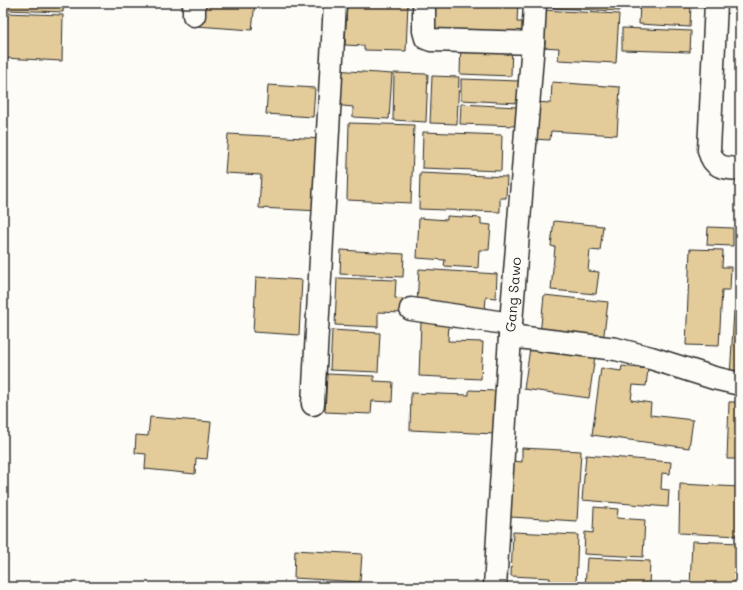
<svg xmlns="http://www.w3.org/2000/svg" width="743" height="590" font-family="Mali,sans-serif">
	<rect width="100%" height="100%" fill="#fdfcf7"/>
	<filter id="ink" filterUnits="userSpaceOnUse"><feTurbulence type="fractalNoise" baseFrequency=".025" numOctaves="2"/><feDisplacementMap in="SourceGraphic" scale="8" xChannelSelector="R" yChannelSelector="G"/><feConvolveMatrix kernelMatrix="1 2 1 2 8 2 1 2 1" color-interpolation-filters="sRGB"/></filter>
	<g filter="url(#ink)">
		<path fill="#e3cb9a" stroke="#2b2b2b" d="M6 3H64L63 12 6 10Z
			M198 3H255L252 30 196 26Z
			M347 3H408L406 51 364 50V46L345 45Z
			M428 3H518L517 22H523V41L427 38Z
			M553 3H619V11L553 8Z
			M640 3H691L690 27 639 24Z
			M542 10 619 14 616 63 558 60 559 48 541 47Z
			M4 13 63 15 62 61 3 58Z
			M622 28 691 31 690 52 622 50Z
			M461 42 512 44 511 76 460 74Z
			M334 70 392 74 389 119 353 117V107L333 105Z
			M394 73 428 74 426 122 393 120Z
			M432 76 459 77 457 124 430 123Z
			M461 79 519 81 518 103 461 100Z
			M552 82 620 87 617 135 551 131 550 140 532 139 534 102 551 103Z
			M268 85 315 88 313 117 266 114Z
			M461 104 517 107 516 126 460 124Z
			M349 123 414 125 411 203 347 200Z
			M423 132 502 135 501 171 422 168Z
			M228 134 324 139 320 211 259 208 261 175 225 173Z
			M420 173 507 177 506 198H500V212L419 209Z
			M447 216 481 218V224L491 225 489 250H479L478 268 444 266 445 260 417 258 419 218 447 220Z
			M554 221 603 226 600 251 590 250 588 271 599 272 596 294 551 290 555 247 551 246Z
			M708 227 733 228V246L707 245Z
			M690 249 723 250 722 267H731L730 290H722L719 346 686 345Z
			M341 250 404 254 403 277 340 274Z
			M419 269 497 274 496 298 486 297 485 310 417 305Z
			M256 277 302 280 299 335 253 332Z
			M337 278 396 280 395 298 403 299V313L378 312V327L335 325Z
			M544 295 608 302 603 342 540 335Z
			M734 311H740V377H730Z
			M421 321 449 322 448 341 483 342 481 379 419 376Z
			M332 330 380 333 378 372 330 370Z
			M530 348 596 349 589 398 524 389Z
			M622 366 648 369 646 386 633 385 631 400 651 403 650 415 693 420 689 448 592 435 601 368 621 371Z
			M327 374 374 376V381L393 382 392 402 372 401 371 414 325 412Z
			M469 390 497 391 495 434 410 430 411 393 469 395Z
			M729 402H740V459H727Z
			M150 417 211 422 207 459 196 458 195 474 145 469 146 454 135 453 136 435 148 436Z
			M522 448 581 451 577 521 510 517 513 461 522 462Z
			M586 455 671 462 670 474 662 473 661 489 669 490 668 507 582 500Z
			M680 484 740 487V536L679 533Z
			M594 507 618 509 617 518 645 520 643 557 584 554 585 532 593 533Z
			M513 532 578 535 576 586 550 585V578L511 576Z
			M692 541 740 543V587H690Z
			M295 550 362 554 360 582 294 578Z
			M587 558 650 561 649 587H585Z"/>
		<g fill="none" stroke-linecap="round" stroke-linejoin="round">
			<defs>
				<g id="street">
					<path d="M424 3V31L426 38 431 40 533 43"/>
					<path d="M716 3 709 150C713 168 724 168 740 169"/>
					<path d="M194 15V3"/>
					<path d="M411 309 511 324"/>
					<path d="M510 336 616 349 651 358 714 378 740 384"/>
					<path d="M313 404 335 3"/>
					<path id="s1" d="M495 587 510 336 533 43 535 3"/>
				</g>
			</defs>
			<use href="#street" stroke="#2b2b2b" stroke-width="25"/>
			<use href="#street" stroke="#fdfcf7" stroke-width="22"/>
		</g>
	</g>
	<g text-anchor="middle" stroke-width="4" stroke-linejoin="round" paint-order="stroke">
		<g font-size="14" fill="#2b2b2b" stroke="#fdfcf7">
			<text dy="5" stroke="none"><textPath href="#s1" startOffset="293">Gang Sawo</textPath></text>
		</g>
	</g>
	<rect width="743" height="590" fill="none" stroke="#fdfcf7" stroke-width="16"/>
	<rect x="8" y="8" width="727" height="574" fill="none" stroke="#2b2b2b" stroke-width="1.5" filter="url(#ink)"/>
</svg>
